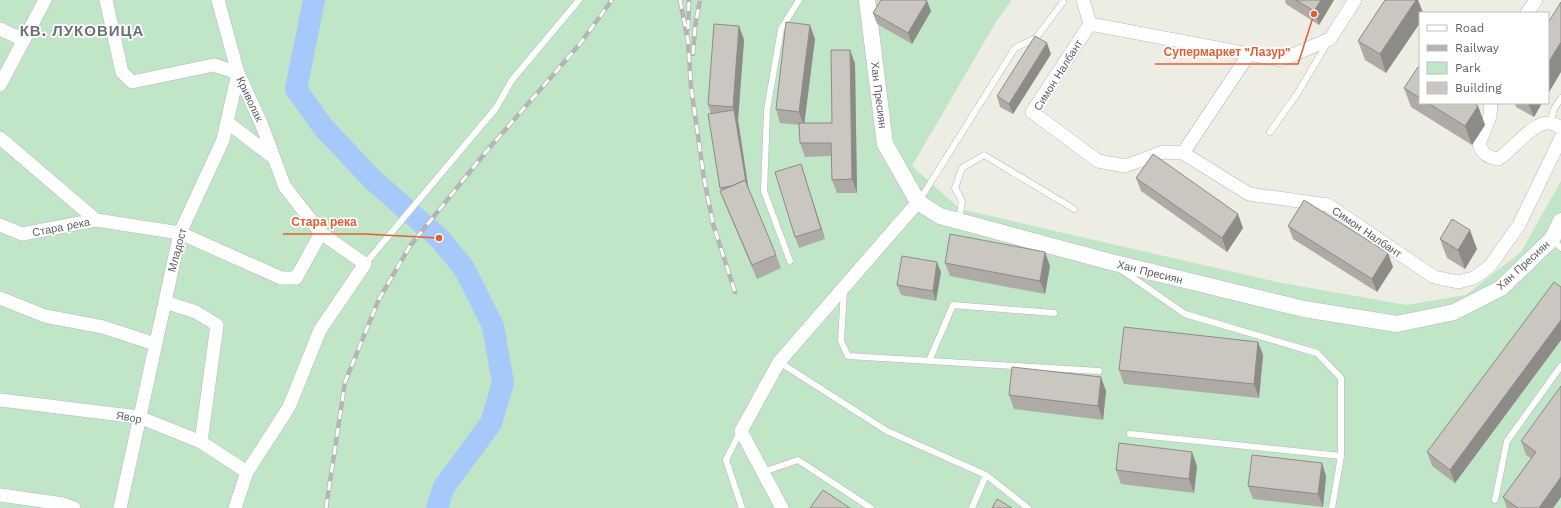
<svg xmlns="http://www.w3.org/2000/svg" width="1561" height="508" font-family="'Work Sans',sans-serif">
	<rect width="100%" height="100%" fill="#eeede4"/>
	<path fill="#c1e5c7" d="M0 0H1012L996 22 912 166 960 209 1277 282 1406 305 1466 295 1521 252 1561 181V508H0Z"/>
	<g fill="none" stroke-linecap="round" stroke-linejoin="round">
		<path stroke="#a6c9fc" stroke-width="22" d="M314 0 296 89 323 127 372 179 439 238 464 268 493 326 503 383 491 423 444 487 437 508"/>
		<defs>
			<path id="service" d="M1550 123 1554 109 1561 98
				M1270 132 1297 94 1328 42
				M919 201 1015 48 1036 38 1063 2
				M959 221 962 201 955 188 962 168 984 155 1074 209
				M1552 239 1561 248
				M790 261 764 191 767 110 781 29 799 0
				M365 264 496 108 512 80 579 0
				M1123 271 1185 314 1317 353 1341 378V456L1332 508
				M844 290 841 341 848 356 1099 371
				M929 361 953 305 1054 313
				M779 362 887 431 986 475 972 508
				M740 432 726 460 742 508
				M1130 434 1341 456
				M763 472 798 460 871 508
				M986 475 1028 508
				M1495 500 1507 441 1561 366"/>
			<path id="minor" d="M106 0 122 72 132 82 214 65 238 73 261 123 285 187 321 233
				M1083 0 1090 24
				M1527 13 1536 0
				M1090 24 1032 112 1098 161 1125 166 1163 152 1183 153 1249 194 1328 205 1434 277 1458 282 1474 278 1490 266 1519 225 1561 138
				M1090 24 1281 60 1330 39 1355 0
				M0 29 24 40
				M0 85 45 0
				M1491 103 1490 116 1479 144C1483 154 1487 157 1498 159 1513 150 1532 122 1549 123 1553 123 1558 126 1561 128
				M227 122 274 158
				M0 138 96 220
				M1183 153 1249 54
				M0 225 22 234 96 220 180 233 281 278H296L321 233 365 264 320 330 289 407 247 472 235 508
				M0 298 45 316 103 327 155 344
				M165 302 196 312 217 325 201 442
				M0 400 139 417 201 442 247 472
				M0 495 63 504 74 508
				M120 508 180 233 223 140 238 73 218 0
				M782 508 741 431 779 362 918 202"/>
			<path id="tertiary" d="M867 0 885 144 918 202 940 216 1111 262 1304 309 1397 324 1454 312 1501 288 1552 239 1561 221"/>
		</defs>
		<use href="#service" stroke="#b6b8be" stroke-width="7"/>
		<use href="#minor" stroke="#b6b8be" stroke-width="14"/>
		<use href="#tertiary" stroke="#b6b8be" stroke-width="17"/>
		<use href="#service" stroke="#fff" stroke-width="6"/>
		<use href="#minor" stroke="#fff" stroke-width="13"/>
		<use href="#tertiary" stroke="#fff" stroke-width="16"/>
		<defs>
			<path id="rail" d="M680 0 688 41 691 87 704 178 713 224 735 292
				M688 29 689 0
				M693 54 695 27 700 0
				M326 508 345 382 379 299 410 246 485 153 579 45 612 0"/>
		</defs>
		<use href="#rail" stroke="#b4b5b5" stroke-width="4.5"/>
		<use href="#rail" stroke="#fff" stroke-width="3" stroke-dasharray="9" stroke-linecap="butt"/>
	</g>
	<path fill="#aeaba6" d="M1285 0H1334L1319 25 1286 4Z
		M1385 0H1418L1423 13 1386 73 1365 60 1358 41Z
		M927 1 931 11 912 44 877 24 873 13Z
		M739 26 744 40 738 120 749 190 776 255 781 268 757 279 725 204 720 191 721 190 720 188 711 114 708 105Z
		M815 39 804 123H832L850 50 855 64 857 193H837L832 180 831 156 805 157 800 143V125L780 123 776 109Z
		M1051 54 1013 114 1000 107 997 96Z
		M1420 69V103H1474L1478 106 1485 125 1472 145 1411 107 1404 88Z
		M1515 103H1542L1534 117 1516 107Z
		M801 164 825 239 799 248 795 237Z
		M1136 178 1243 228 1227 252 1141 191Z
		M1288 226 1393 267 1377 292 1293 239Z
		M1440 239 1477 249 1465 269 1447 258Z
		M945 263 1050 266 1045 294 950 276Z
		M941 272 936 301 901 295 897 285Z
		M1561 287V340L1455 483 1432 466 1427 452Z
		M1258 342 1263 355 1259 398 1124 384 1119 370Z
		M1561 386V497L1553 508H1507L1503 497 1531 458 1526 455 1521 441Z
		M1106 391 1103 420 1014 409 1009 395Z
		M1197 466 1194 493 1121 484 1116 470Z
		M1326 476 1323 507 1253 499 1248 486Z"/>
	<path fill="#8d8b87" d="M1321 0H1334L1319 25 1314 11Z
		M1416 0H1418L1423 13H1420V23L1386 73 1380 54Z
		M927 1 931 11 912 44 908 33Z
		M810 25 815 39 804 126 799 112Z
		M739 26 744 40 738 120 749 194 746 183 734 110 733 107Z
		M1561 42V72L1548 94V63Z
		M1047 43 1051 54 1013 114 1009 104Z
		M850 50 855 64 857 193 852 179Z
		M1528 103H1542L1534 117Z
		M1478 106 1485 125 1472 145 1465 126Z
		M801 164 804 174 825 239 821 229Z
		M1238 214 1243 228 1227 252 1222 238Z
		M1470 230 1477 249 1465 269 1458 250Z
		M1045 252 1050 266 1045 294 1040 281Z
		M1388 253 1393 267 1377 292 1372 279Z
		M937 262 941 272 936 301 933 291Z
		M1561 320V340L1455 483 1450 470Z
		M1258 342 1263 355 1259 398 1254 384Z
		M1101 377 1106 391 1103 420 1098 406Z
		M1192 452 1197 466 1194 493 1189 479Z
		M1322 463 1326 476 1323 507 1318 494Z
		M1561 477V497L1553 508H1539Z"/>
	<path fill="#cac7c1" stroke="#8d8b87" d="M881 0H925L927 1 908 33 873 13Z
		M1296 0H1321L1314 11Z
		M1385 0H1416L1380 54 1358 41Z
		M1561 2V42L1548 63V23Z
		M786 22 810 25 799 112 776 109Z
		M714 24 739 26 733 107 708 105Z
		M1035 36 1047 43 1009 104 997 96Z
		M831 50H850L852 179 832 180 831 143H800L799 123H832Z
		M1418 67 1420 69V98L1404 88Z
		M1428 103H1474L1478 106 1465 126Z
		M734 110 746 182 745 180 732 186 720 188 708 114Z
		M1153 154 1238 214 1222 238 1136 178Z
		M801 164 821 229 795 237 775 172Z
		M745 180 776 255 752 265 720 191Z
		M1304 200 1388 253 1372 279 1288 226Z
		M1452 219 1470 230 1458 250 1440 239Z
		M950 234 1045 252 1040 281 945 263Z
		M902 256 937 262 933 291 897 285Z
		M1554 282 1561 287V320L1450 470 1427 452Z
		M1124 327 1258 342 1254 384 1119 370Z
		M1012 367 1101 377 1098 406 1009 395Z
		M1561 386V477L1539 508H1518L1503 497 1536 452 1521 441Z
		M1119 443 1192 452 1189 479 1116 470Z
		M1252 455 1322 463 1318 494 1248 486Z
		M823 490 850 508H810Z
		M997 499 1012 508H992Z"/>
	<g text-anchor="middle" stroke-width="3.5" stroke-linejoin="round" paint-order="stroke">
		<g font-size="11" fill="#5c5e64" stroke="#fff">
			<text transform="translate(1058 75) rotate(-58)" y="4">Симон Налбант</text>
			<text transform="translate(879 95) rotate(83)" y="4">Хан Пресиян</text>
			<text transform="translate(250 99) rotate(65)" y="4">Криволак</text>
			<text transform="translate(61 227) rotate(-11)" y="4">Стара река</text>
			<text transform="translate(1367 232) rotate(34)" y="4">Симон Налбант</text>
			<text transform="translate(177 250) rotate(-75)" y="4">Младост</text>
			<text transform="translate(1523 265) rotate(-42)" y="4">Хан Пресиян</text>
			<text transform="translate(1150 272) rotate(14)" y="4">Хан Пресиян</text>
			<text transform="translate(129 417) rotate(10)" y="4">Явор</text>
		</g>
		<g font-size="15" font-weight="bold" letter-spacing="1" fill="#6d7076" stroke="#fff">
			<text x="82" y="36">КВ. ЛУКОВИЦА</text>
		</g>
	</g>
	<path fill="none" stroke="#e35d35" stroke-width="1.5" d="M1314 14L1298 64H1155M439 238L365 234H283"/>
	<g fill="#e35d35" stroke="#fff" stroke-width="1.5">
		<circle cx="1314" cy="14" r="4"/>
		<circle cx="439" cy="238" r="4"/>
	</g>
	<g font-size="12" text-anchor="middle" font-weight="bold" fill="#e35d35" stroke="#fff" stroke-width="3.5" stroke-linejoin="round" paint-order="stroke">
		<text x="1227" y="56">Супермаркет "Лазур"</text>
		<text x="324" y="226">Стара река</text>
	</g>
	<rect x="1419" y="12" width="130" height="92" fill="#ffffff" stroke="#bebfc1"/>
	<rect x="1427" y="25" width="20" height="6" fill="#ffffff" stroke="#bebfc1"/>
	<text x="1455" y="32" font-size="12" fill="#5c5e64">Road</text>
	<rect x="1427" y="45" width="20" height="6" fill="#b4b5b5" stroke="#bebfc1"/>
	<text x="1455" y="52" font-size="12" fill="#5c5e64">Railway</text>
	<rect x="1427" y="62" width="20" height="12" fill="#c1e5c7" stroke="#bebfc1"/>
	<text x="1455" y="72" font-size="12" fill="#5c5e64">Park</text>
	<rect x="1427" y="82" width="20" height="12" fill="#cac7c1" stroke="#bebfc1"/>
	<text x="1455" y="92" font-size="12" fill="#5c5e64">Building</text>
</svg>
